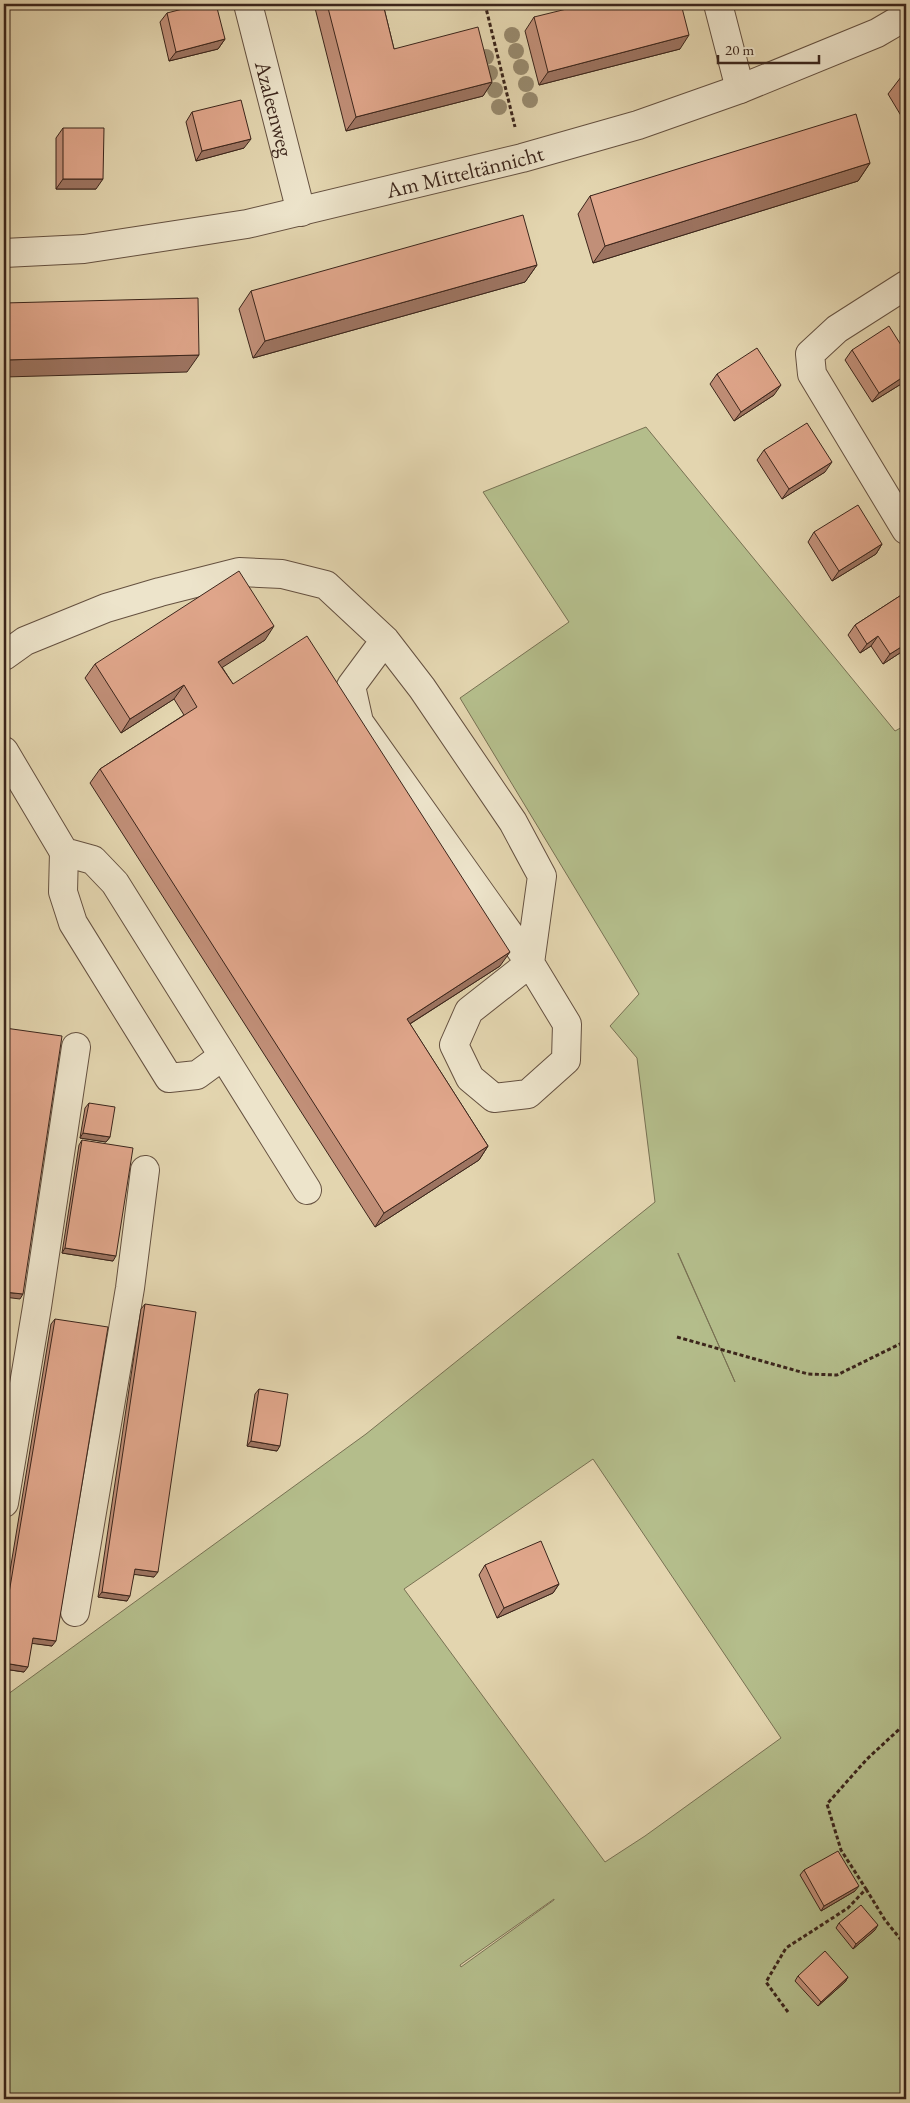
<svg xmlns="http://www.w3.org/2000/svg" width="910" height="2103" font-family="'EB Garamond',serif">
	<rect width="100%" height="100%" fill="#e3d5af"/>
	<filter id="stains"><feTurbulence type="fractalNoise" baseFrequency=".004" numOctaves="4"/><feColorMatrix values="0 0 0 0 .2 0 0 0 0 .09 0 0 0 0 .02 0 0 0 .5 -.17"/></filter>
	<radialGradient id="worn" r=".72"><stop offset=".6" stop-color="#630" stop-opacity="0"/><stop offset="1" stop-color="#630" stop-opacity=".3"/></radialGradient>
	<path fill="#b4bd8b" stroke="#787153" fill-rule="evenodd" d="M646 427 895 731 906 725V2099H4V1697L366 1434 655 1202 637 1058 610 1026 639 994 460 698 569 622 483 492ZM678 1253 735 1382 678 1254ZM593 1459 781 1738 645 1836 605 1862 404 1589ZM554 1899V1900L461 1967 460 1965Z"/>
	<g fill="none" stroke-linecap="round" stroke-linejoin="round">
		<defs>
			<g id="minor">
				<path id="s1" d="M248 4 301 212"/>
				<path d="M718 4 740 89"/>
				<path id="s2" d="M4 253 84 249 247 224 522 158 638 125 740 89 877 33 906 16"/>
				<path d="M906 285 837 329 810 354 812 374 906 530"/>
				<path d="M4 656 25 641 106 608 160 592 239 572 282 574 326 585 385 640 422 688 513 822 542 876 530 963 469 1011 454 1045 470 1078 494 1098 528 1094 566 1060 567 1024 530 963 359 722 351 686 385 640"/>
				<path d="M4 751 64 852 93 860 115 883 307 1190"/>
				<path d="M64 852 63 892 73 923 169 1078 197 1075 223 1056"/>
				<path d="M4 1503 37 1307 76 1047"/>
				<path d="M75 1612 130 1288 145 1170"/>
			</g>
		</defs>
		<use href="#minor" stroke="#655140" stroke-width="30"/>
		<path stroke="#3b251b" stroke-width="3" stroke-dasharray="4 2.5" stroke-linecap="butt" d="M485 4 515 127
			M677 1337 808 1374 837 1375 906 1341
			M866 1889 885 1920 906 1946
			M788 2012 766 1982 786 1948 848 1908 866 1889 841 1850 827 1804 867 1759 906 1723"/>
		<use href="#minor" stroke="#ede4cb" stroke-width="28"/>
	</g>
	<g fill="#97896d">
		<circle cx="512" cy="35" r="8"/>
		<circle cx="516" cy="51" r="8"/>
		<circle cx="486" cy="57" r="8"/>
		<circle cx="521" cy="67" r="8"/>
		<circle cx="490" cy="73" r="8"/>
		<circle cx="526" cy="84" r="8"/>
		<circle cx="495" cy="90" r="8"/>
		<circle cx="530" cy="100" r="8"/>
		<circle cx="499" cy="107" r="8"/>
	</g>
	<path fill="#c18f78" stroke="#3b251b" d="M314 4H383L394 49 492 82 483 96 346 131Z
		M167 13 225 39 218 49 169 61 160 22Z
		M534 17 680 49 539 85 525 31Z
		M906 73V124L888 94 901 77Z
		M192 112 244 148 196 161 186 122Z
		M63 128 96 189H56V138Z
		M870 163 858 181 593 263 578 214 590 196Z
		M537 265 525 282 253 358 239 309 251 291Z
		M852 350 906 381 872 402 845 360Z
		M717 374 774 395 734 421 710 384Z
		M764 450 825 472 782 499 757 460Z
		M814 532 882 544 876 554 832 581 808 542Z
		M906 592V649L883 664 871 646 860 653 848 635 855 625Z
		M265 640 222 667 233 684 500 966 410 1024 488 1146 479 1160 375 1227 90 783 100 769 184 715 174 699 121 733 85 678 95 664Z
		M89 1103 110 1137 106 1142 80 1138 85 1108Z
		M82 1140 113 1261 62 1253 79 1145Z
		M145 1304 154 1577 134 1574 127 1601 98 1597 141 1309Z
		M55 1319 52 1646 32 1643 24 1672 4 1669V1607L51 1324Z
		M259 1389 277 1451 247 1446 255 1394Z
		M485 1565 559 1584 553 1593 497 1618 479 1575Z
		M804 1870 855 1891 821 1911 800 1875Z
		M839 1923 875 1930 853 1949 836 1928Z
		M798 1976 848 1977 845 1982 818 2006 795 1981Z"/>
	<path fill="#9d7461" stroke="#3b251b" d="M689 35 680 49 539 85 548 72Z
		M225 39 218 49 169 61 176 52Z
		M492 82 483 96 346 131 356 117Z
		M251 139 244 148 196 161 202 151Z
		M870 163 858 181 593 263 605 246Z
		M63 179H103L96 189H56Z
		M537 265 525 282 253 358 265 341Z
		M199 355 187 372 4 377V360Z
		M906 375V381L872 402 879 393Z
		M781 385 774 395 734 421 741 412Z
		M832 462 825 472 782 499 789 489Z
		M882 544 876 554 832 581 839 571Z
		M274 626 265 640 209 676 218 662Z
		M878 636 871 646 860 653 867 644Z
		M906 644V649L883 664 890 654Z
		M184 685 174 699 121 733 130 719Z
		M510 952 500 966 397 1032 407 1019Z
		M83 1133 110 1137 106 1142 80 1138Z
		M488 1146 479 1160 375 1227 384 1213Z
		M65 1248 116 1256 113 1261 62 1253Z
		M4 1292 23 1294 20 1299 4 1297Z
		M251 1441 280 1446 277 1451 247 1446Z
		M135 1569 158 1572 154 1577 131 1574Z
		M559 1584 553 1593 497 1618 504 1608Z
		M102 1592 130 1596 127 1601 98 1597Z
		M33 1638 56 1641 52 1646 29 1643Z
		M4 1663 28 1667 24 1672 4 1669Z
		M859 1886 855 1891 821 1911 824 1906Z
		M878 1925 875 1930 853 1949 856 1944Z
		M848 1977 845 1982 818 2006 821 2002Z"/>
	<path fill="#e0a68b" stroke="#3b251b" d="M202 4H216L225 39 176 52 167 13Z
		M327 4H383L394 49 478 27 492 82 356 117Z
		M587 4H681L689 35 548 72 534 17Z
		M906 73V86L901 77Z
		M241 100 251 139 202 151 192 112Z
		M856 114 870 163 605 246 590 196Z
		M63 128H104L103 179H63Z
		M523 215 537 265 265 341 251 291Z
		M198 298 199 355 4 360V303Z
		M889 326 906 353V375L879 393 852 350Z
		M757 348 781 385 741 412 717 374Z
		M807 423 832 462 789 489 764 450Z
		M858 505 882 544 839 571 814 532Z
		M239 571 274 626 218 662 233 684 307 636 510 952 407 1019 488 1146 384 1213 100 769 197 707 184 685 130 719 95 664Z
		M906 592V644L890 654 878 636 867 644 855 625Z
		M5 1028 62 1036 23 1294 4 1292V1039Z
		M89 1103 115 1107 110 1137 83 1133Z
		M82 1140 133 1148 116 1256 65 1248Z
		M145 1304 196 1312 158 1572 135 1569 130 1596 102 1592Z
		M55 1319 108 1327 56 1641 33 1638 28 1667 4 1663V1623Z
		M4 1365 9 1366 4 1398Z
		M259 1389 288 1394 280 1446 251 1441Z
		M541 1541 559 1584 504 1608 485 1565Z
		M838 1851 859 1886 824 1906 804 1870Z
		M861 1905 878 1925 856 1944 839 1923Z
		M825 1951 848 1977 821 2002 798 1976Z"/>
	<g text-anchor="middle" stroke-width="4" stroke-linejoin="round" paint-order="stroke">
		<g font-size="22" fill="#3b251b" stroke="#ede4cb">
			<text dy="8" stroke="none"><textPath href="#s1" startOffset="108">Azaleenweg</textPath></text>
			<text dy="8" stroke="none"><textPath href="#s2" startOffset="469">Am Mitteltännicht</textPath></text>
		</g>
	</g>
	<rect width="910" height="2103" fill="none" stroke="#e3d5af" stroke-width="20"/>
	<rect x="5" y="5" width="900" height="2093" fill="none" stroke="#3b251b" stroke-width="2.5"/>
	<rect x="10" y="10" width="890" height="2083" fill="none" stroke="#3b251b"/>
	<path d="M718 55v8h101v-8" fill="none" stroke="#3b251b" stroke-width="2.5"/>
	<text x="725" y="55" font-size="15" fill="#3b251b" stroke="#ede4cb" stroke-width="4" paint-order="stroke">20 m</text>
	<rect width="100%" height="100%" filter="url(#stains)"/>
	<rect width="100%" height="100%" fill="url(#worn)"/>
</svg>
